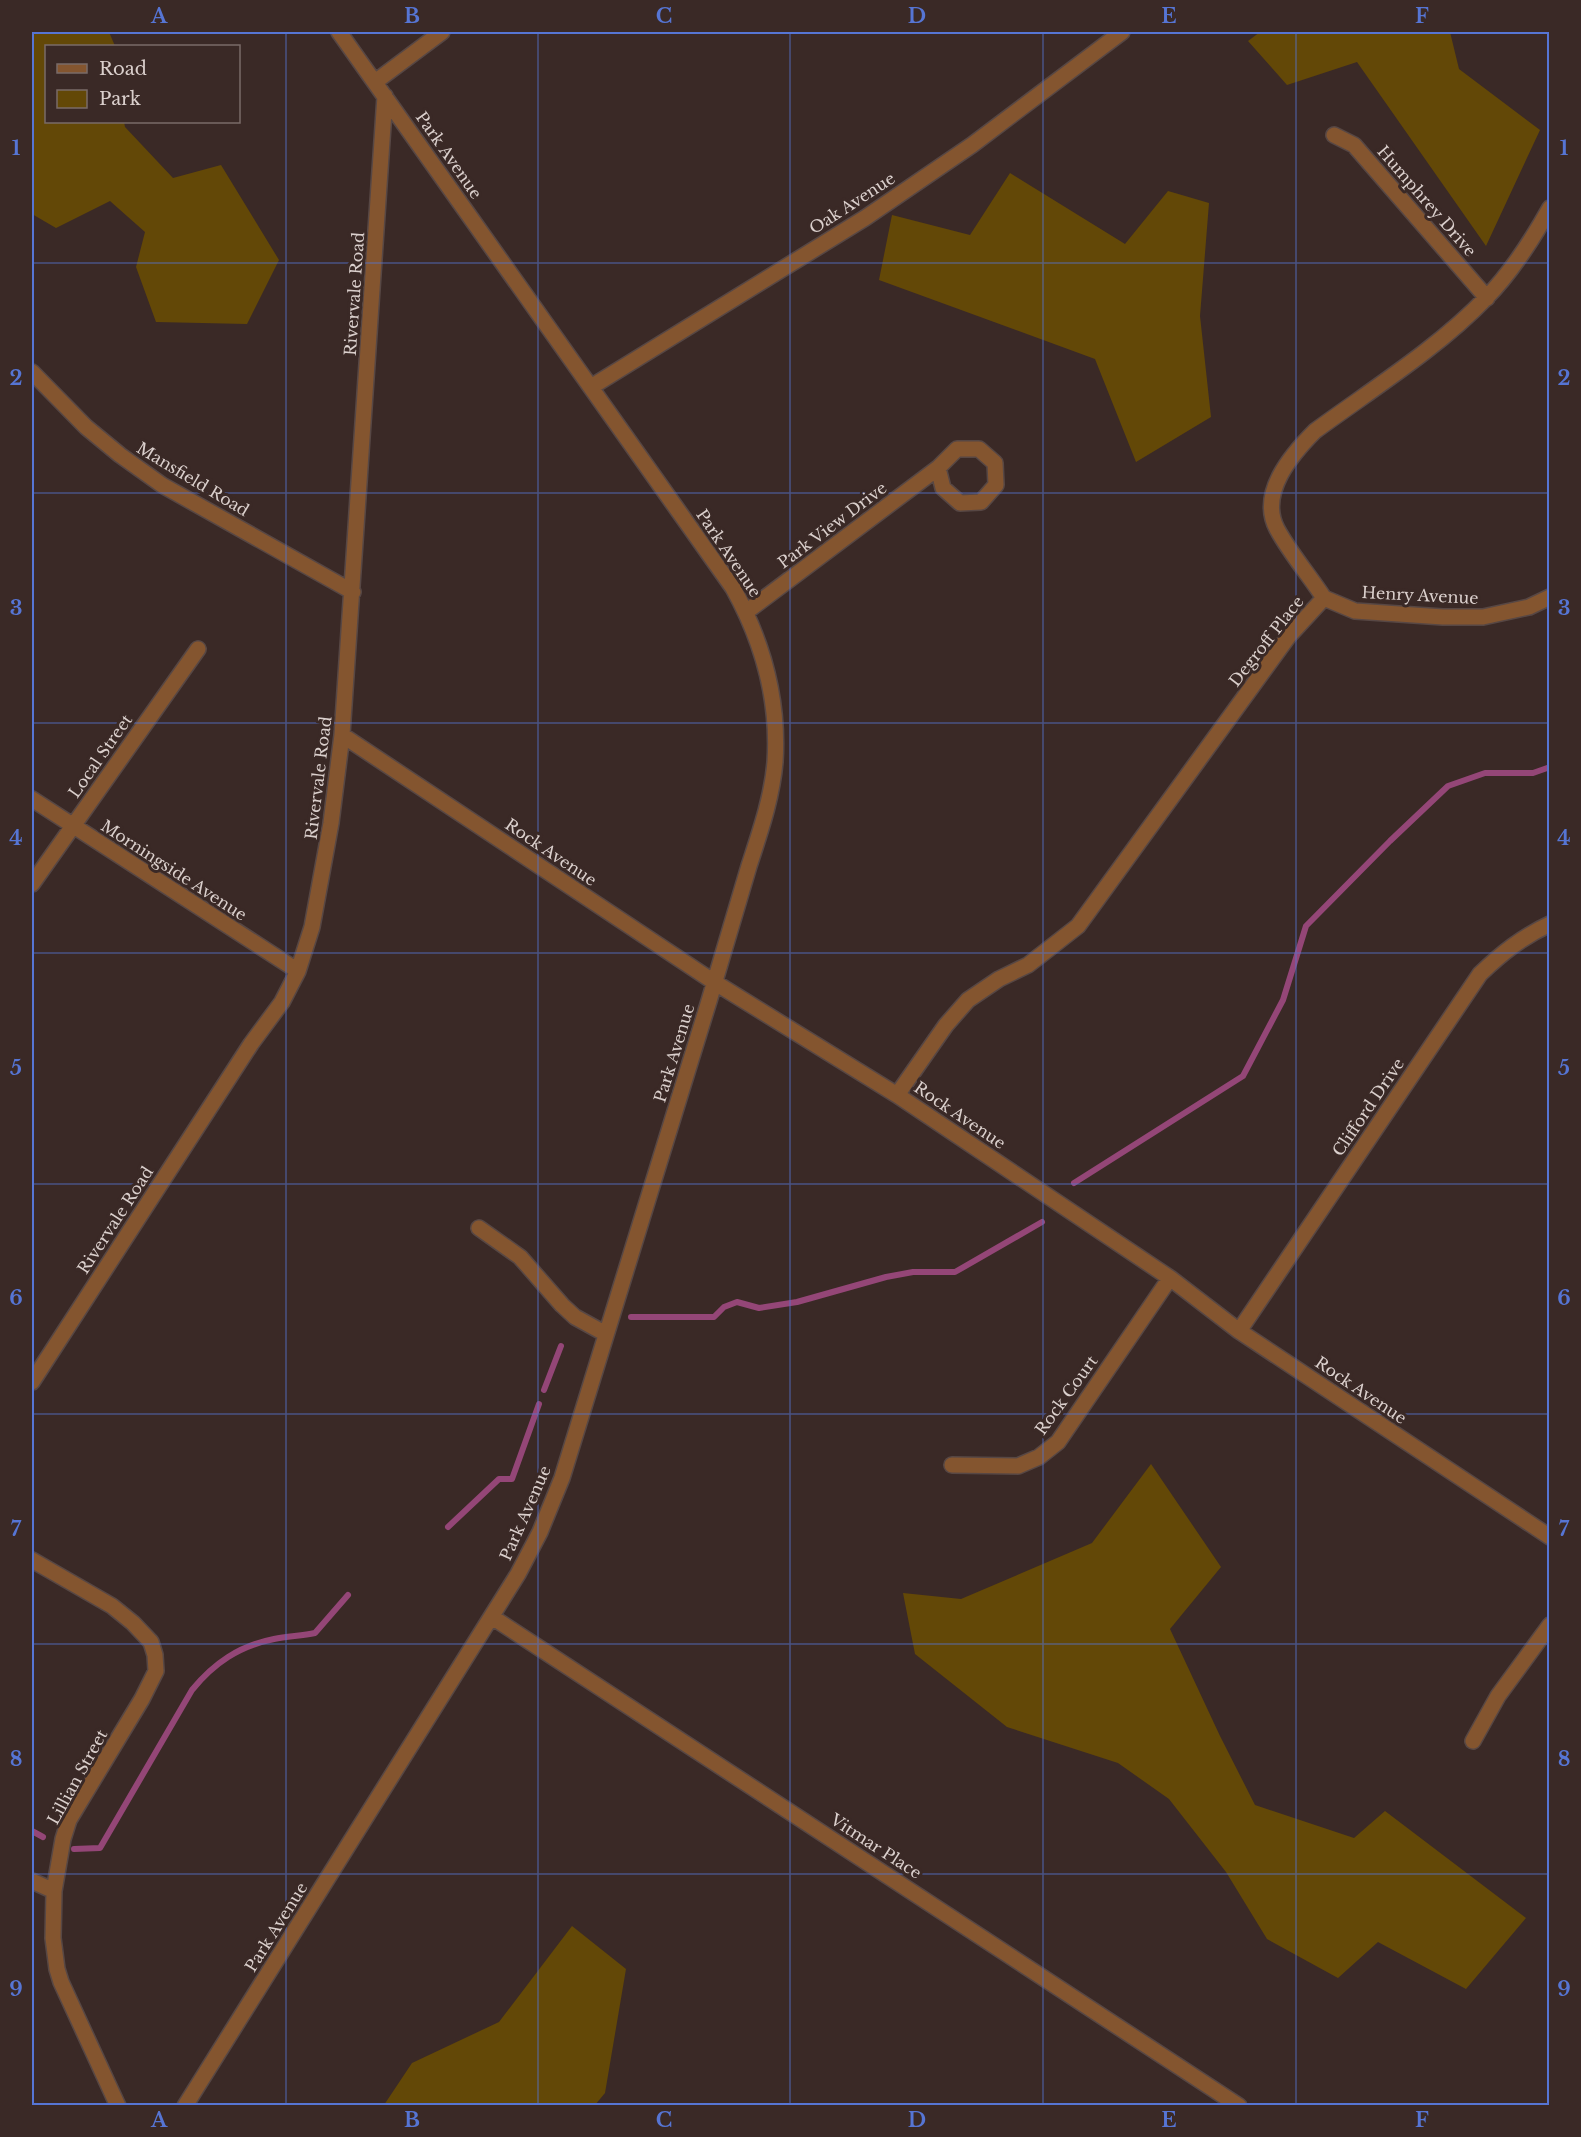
<svg xmlns="http://www.w3.org/2000/svg" width="1581" height="2137" font-family="'Libre Baskerville',serif">
	<rect width="100%" height="100%" fill="#3a2926"/>
	<path fill="#634807" d="M32 32H109L115 46H46V122H124L125 127 173 178 221 165 279 260 247 324 156 322 136 267 145 232 110 201 56 228 32 214Z
		M1260 32H1450L1459 69 1540 130 1486 246 1357 62 1287 85 1248 41Z
		M1010 173 1125 244 1168 191 1209 203 1200 316 1211 417 1136 462 1095 359 879 280 892 215 970 235Z
		M1151 1464 1221 1567 1170 1629 1220 1736 1255 1805 1354 1838 1385 1811 1526 1918 1466 1989 1378 1942 1338 1978 1267 1939 1226 1872 1169 1799 1118 1763 1007 1727 915 1654 903 1593 961 1599 1092 1543Z
		M572 1926 626 1969 605 2093 595 2105H384L412 2063 499 2022Z"/>
	<g fill="none" stroke-linecap="round" stroke-linejoin="round">
		<path stroke="#944677" stroke-width="6" d="M1074 1183 1243 1076 1283 1000 1306 926 1390 841 1448 786 1485 773H1533L1550 767
			M631 1317H714L724 1307 737 1302 759 1308 797 1302 886 1277 913 1272H955L1042 1222
			M544 1390 561 1346
			M448 1527 499 1479H512L539 1404
			M32 1831 43 1837
			M74 1849 100 1848 192 1690C214 1663 239 1646 274 1639 288 1636 302 1636 315 1633L348 1595"/>
		<defs>
			<path id="minor" d="M375 82 442 32
				M1334 135 1354 145 1487 298
				M32 372 86 427 120 455 162 485 353 592
				M591 387 865 218 972 145 1122 32
				M957 449H979L995 463 996 485 981 502 960 503 943 488 938 468Z
				M1324 598C1309 575 1290 553 1277 529 1258 493 1292 454 1315 431 1371 390 1438 348 1486 298 1512 272 1532 240 1550 208
				M1324 598 1355 611 1443 617H1483L1529 607 1550 597
				M746 612 938 468
				M342 735 714 982 897 1095 1170 1278 1239 1331 1550 1537
				M32 799 298 971
				M32 884 198 649
				M897 1095 946 1025 968 1000 999 979 1028 965 1078 926 1288 637 1324 598
				M479 1228 520 1257 562 1305 575 1317 606 1334
				M1239 1331 1480 974C1502 953 1522 937 1550 924
				M32 1382 251 1044 282 1002 298 971 312 927 331 823 342 735 385 96
				M952 1465 1018 1466 1039 1457 1058 1442 1170 1278
				M32 1560 112 1606 133 1623 151 1642 155 1655 156 1671 142 1699 69 1820 63 1839 54 1891 53 1938 57 1969 61 1982 118 2106
				M492 1617 1239 2106
				M1473 1741 1498 1696 1550 1625
				M32 1881 54 1891
				M185 2106 518 1574 540 1532 562 1478C611 1319 660 1160 709 1001 722 956 736 911 749 866 760 832 772 798 775 762 779 700 763 642 733 588L339 32"/>
		</defs>
		<use href="#minor" stroke="#574744" stroke-width="18"/>
		<use href="#minor" stroke="#84552f" stroke-width="15"/>
	</g>
	<path fill="none" stroke="#5675d4" stroke-width="1.5" stroke-opacity="0.55" d="M286 32V2106M538 32V2106M790 32V2106M1043 32V2106M1296 32V2106M32 263H1550M32 493H1550M32 723H1550M32 953H1550M32 1184H1550M32 1414H1550M32 1644H1550M32 1874H1550"/>
	<g text-anchor="middle" stroke-width="6" stroke-linejoin="round" paint-order="stroke">
		<g font-size="16" fill="#dacfcc" stroke="#3a2926">
			<text transform="translate(449 155) rotate(55)" y="6">Park Avenue</text>
			<text transform="translate(1427 201) rotate(49)" y="6">Humphrey Drive</text>
			<text transform="translate(852 203) rotate(-33)" y="6">Oak Avenue</text>
			<text transform="translate(354 294) rotate(-86)" y="6">Rivervale Road</text>
			<text transform="translate(193 479) rotate(31)" y="6">Mansfield Road</text>
			<text transform="translate(832 525) rotate(-37)" y="6">Park View Drive</text>
			<text transform="translate(729 553) rotate(56)" y="6">Park Avenue</text>
			<text transform="translate(1420 595) rotate(3)" y="6">Henry Avenue</text>
			<text transform="translate(1266 641) rotate(-52)" y="6">Degroff Place</text>
			<text transform="translate(100 756) rotate(-55)" y="6">Local Street</text>
			<text transform="translate(318 778) rotate(-83)" y="6">Rivervale Road</text>
			<text transform="translate(551 852) rotate(34)" y="6">Rock Avenue</text>
			<text transform="translate(174 870) rotate(33)" y="6">Morningside Avenue</text>
			<text transform="translate(674 1053) rotate(-73)" y="6">Park Avenue</text>
			<text transform="translate(1368 1107) rotate(-56)" y="6">Clifford Drive</text>
			<text transform="translate(960 1115) rotate(34)" y="6">Rock Avenue</text>
			<text transform="translate(115 1220) rotate(-57)" y="6">Rivervale Road</text>
			<text transform="translate(1361 1390) rotate(34)" y="6">Rock Avenue</text>
			<text transform="translate(1066 1395) rotate(-54)" y="6">Rock Court</text>
			<text transform="translate(525 1513) rotate(-66)" y="6">Park Avenue</text>
			<text transform="translate(77 1777) rotate(-61)" y="6">Lillian Street</text>
			<text transform="translate(876 1846) rotate(33)" y="6">Vitmar Place</text>
			<text transform="translate(276 1927) rotate(-58)" y="6">Park Avenue</text>
		</g>
	</g>
	<rect width="1581" height="2137" fill="none" stroke="#3a2926" stroke-width="66"/>
	<rect x="45" y="45" width="195" height="78" fill="#3a2926" stroke="#7a6b68" stroke-width="1.5"/>
	<rect x="57" y="64" width="30" height="9" fill="#84552f" stroke="#7a6b68" stroke-width="1.5"/>
	<text x="99" y="75" font-size="18" fill="#dacfcc">Road</text>
	<rect x="57" y="90" width="30" height="18" fill="#634807" stroke="#7a6b68" stroke-width="1.5"/>
	<text x="99" y="105" font-size="18" fill="#dacfcc">Park</text>
	<rect x="33" y="33" width="1515" height="2071" fill="none" stroke="#5675d4" stroke-width="2"/>
	<g font-size="20" text-anchor="middle" font-weight="bold" fill="#5675d4">
		<text x="159" y="23">A</text>
		<text x="412" y="23">B</text>
		<text x="664" y="23">C</text>
		<text x="917" y="23">D</text>
		<text x="1169" y="23">E</text>
		<text x="1422" y="23">F</text>
		<text x="16" y="155">1</text>
		<text x="1564" y="155">1</text>
		<text x="16" y="385">2</text>
		<text x="1564" y="385">2</text>
		<text x="16" y="615">3</text>
		<text x="1564" y="615">3</text>
		<text x="16" y="845">4</text>
		<text x="1564" y="845">4</text>
		<text x="16" y="1075">5</text>
		<text x="1564" y="1075">5</text>
		<text x="16" y="1305">6</text>
		<text x="1564" y="1305">6</text>
		<text x="16" y="1536">7</text>
		<text x="1564" y="1536">7</text>
		<text x="16" y="1766">8</text>
		<text x="1564" y="1766">8</text>
		<text x="16" y="1996">9</text>
		<text x="1564" y="1996">9</text>
		<text x="159" y="2127">A</text>
		<text x="412" y="2127">B</text>
		<text x="664" y="2127">C</text>
		<text x="917" y="2127">D</text>
		<text x="1169" y="2127">E</text>
		<text x="1422" y="2127">F</text>
	</g>
</svg>
